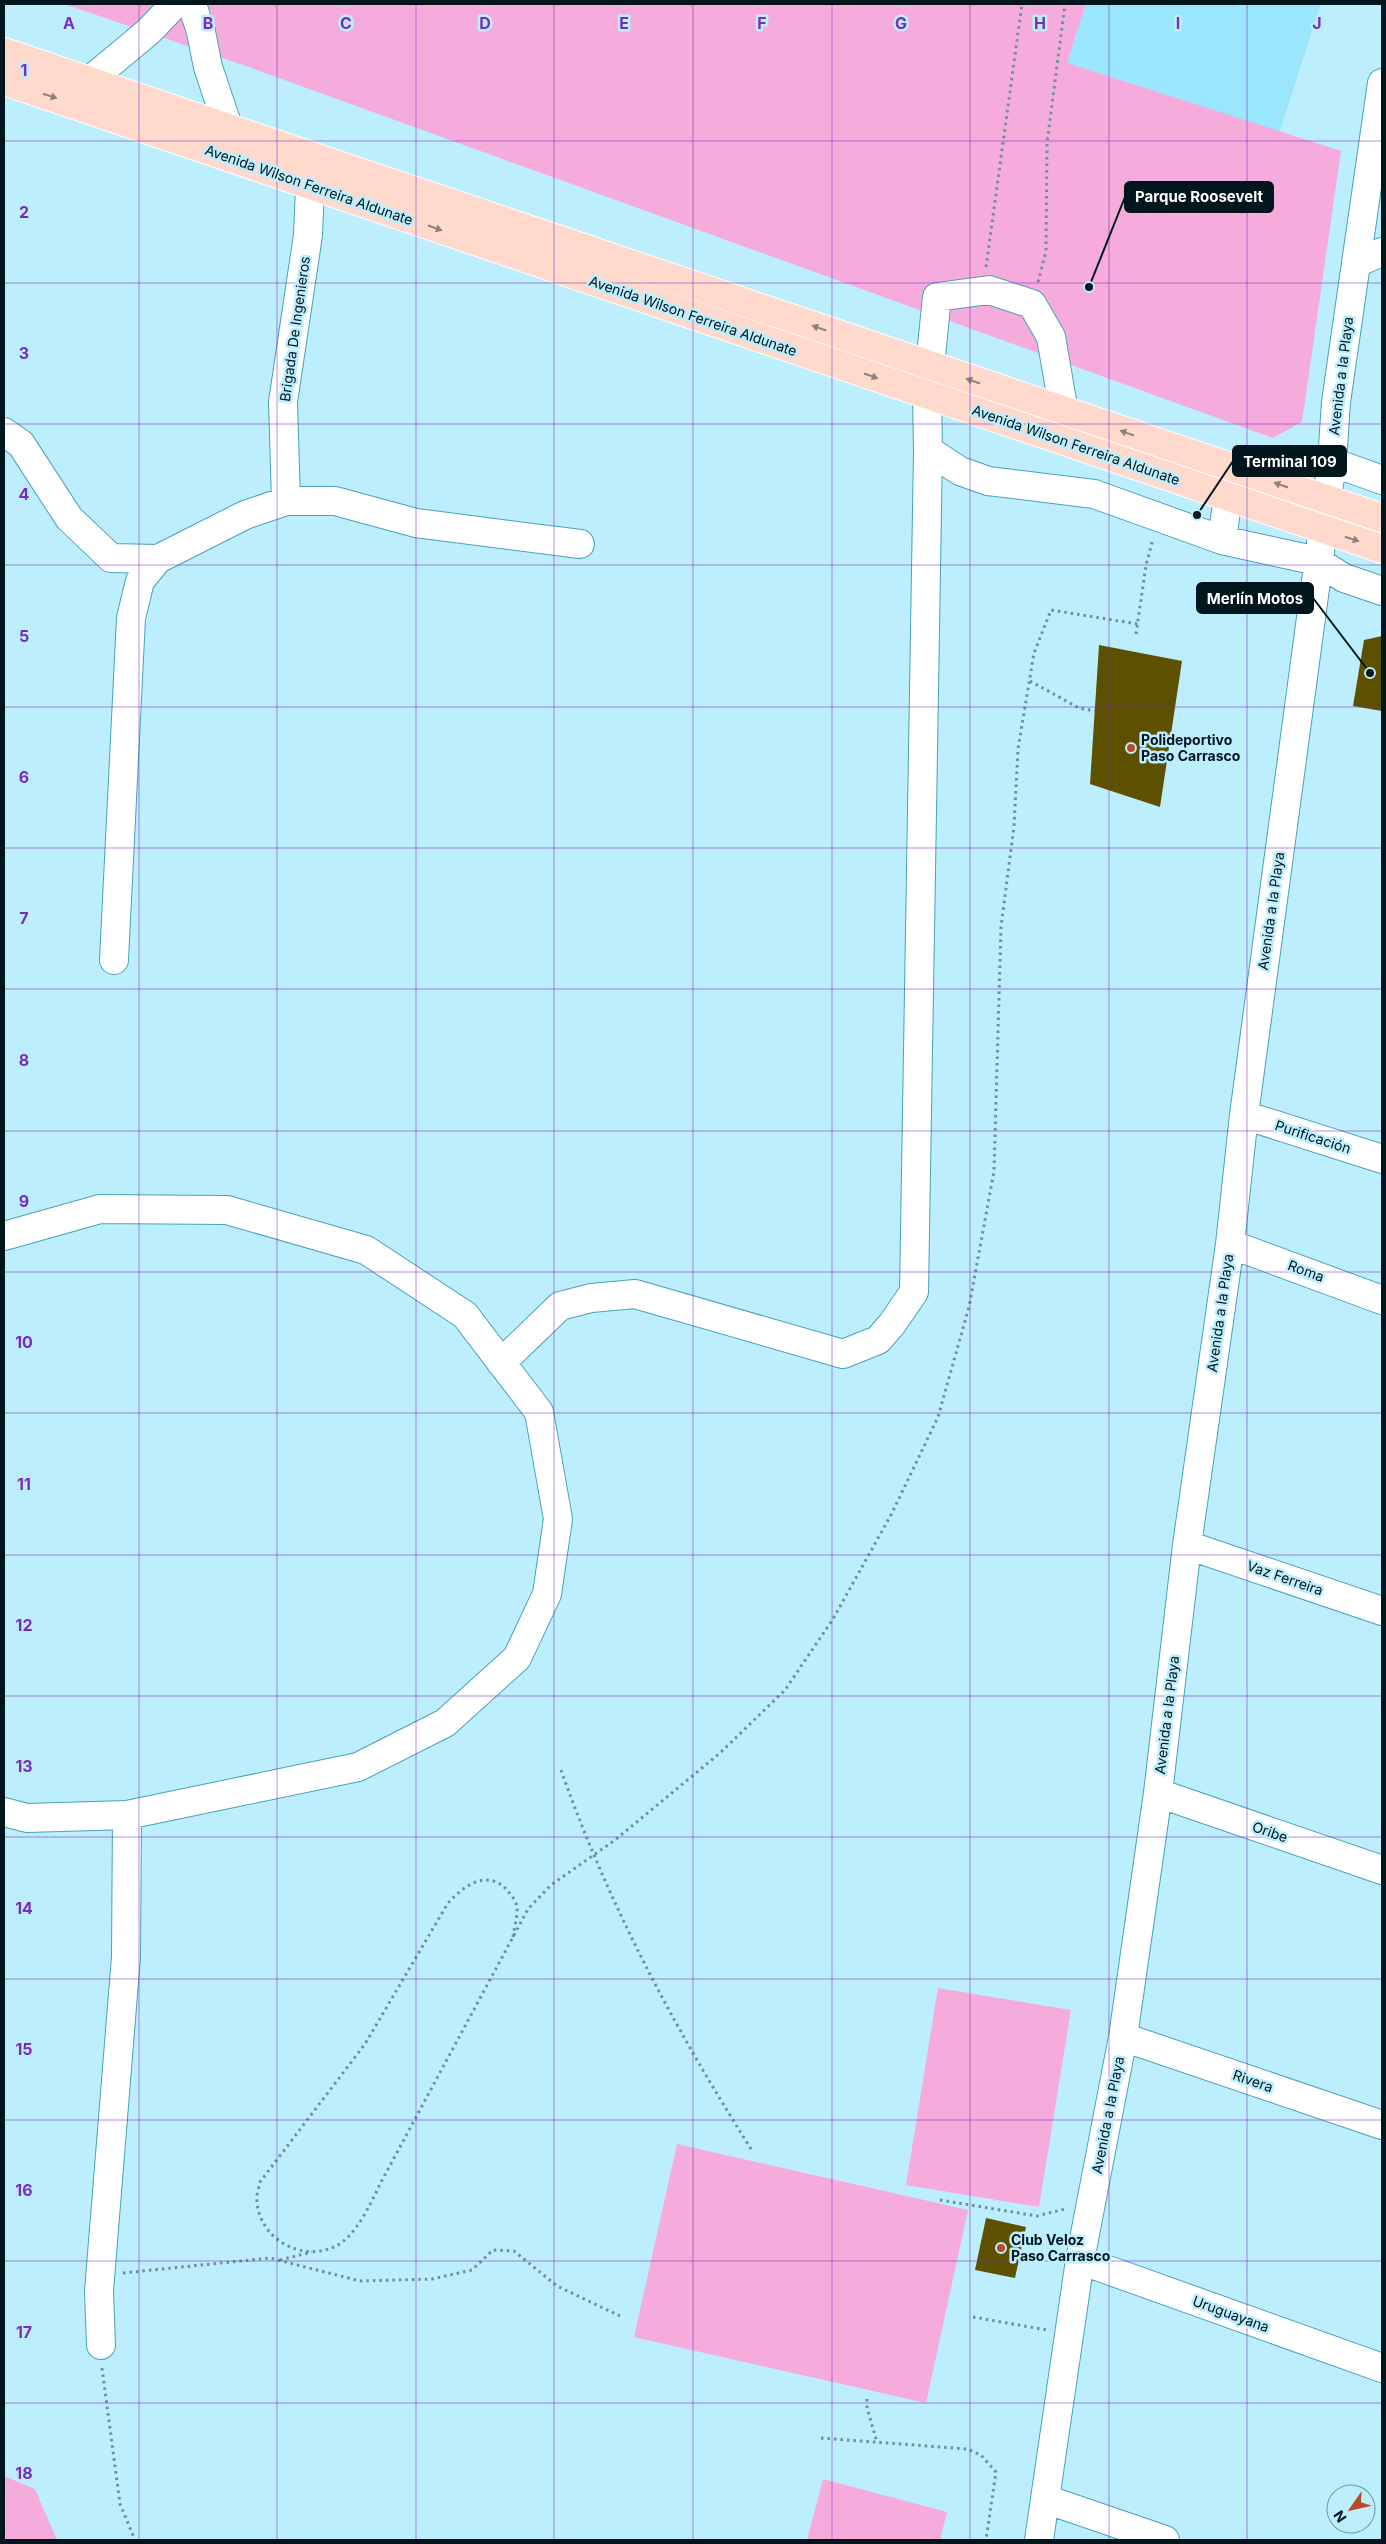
<svg xmlns="http://www.w3.org/2000/svg" width="1386" height="2544" font-family="Inter,sans-serif">
	<rect width="100%" height="100%" fill="#bdeefe"/>
	<path fill="#9ae6fd" d="M1086 4H1321L1279 133 1067 63Z"/>
	<path fill="#f5acdd" d="M64 4H1086L1067 63 1341 151 1302 422 1273 438 246 66Z
		M365 188 910 373V375L365 189Z
		M976 394 1274 496 1276 498 1274 499 973 397Z
		M938 1988 1071 2010 1039 2207 906 2185Z
		M677 2144 968 2210 926 2403 634 2337Z
		M4 2476 35 2489 57 2540H4Z
		M823 2479 947 2512 940 2540H807Z"/>
	<path fill="#5d5100" d="M1382 636V711L1353 706 1364 640Z
		M1099 645 1182 661 1160 807 1090 784Z
		M986 2218 1026 2227 1015 2278 975 2270Z"/>
	<g fill="none" stroke-linecap="round" stroke-linejoin="round">
		<defs>
			<path id="minor" d="M192 4 201 32 208 67 228 127
				M89 81 148 32 175 4
				M1356 263 1382 252
				M4 432 21 444 69 518 111 558 158 559 245 515 286 501H335L416 523 580 544
				M928 450 960 471 988 481 1094 494 1222 540 1228 496
				M1332 462 1382 480
				M286 501 283 402 308 235 310 186 314 164
				M1222 540 1317 561 1344 578 1382 591
				M114 960 131 618 140 581 158 559
				M1244 1115 1382 1159
				M4 1236 100 1209 227 1210 366 1250 465 1315 539 1412 558 1519 547 1594 517 1658 445 1723 358 1767 127 1815 27 1818 4 1812
				M1230 1244 1382 1300
				M501 1363 560 1306 591 1298 635 1294 843 1354 878 1340 892 1324 914 1292 928 450 927 395 937 297 989 290 1032 304 1051 337 1064 412
				M1187 1545 1382 1611
				M1158 1793 1382 1870
				M1123 2037 1382 2125
				M1080 2260 1382 2368
				M101 2345 99 2291 126 1957 127 1815
				M1045 2499 1165 2540
				M1039 2540 1080 2260 1123 2037 1158 1793 1187 1545 1230 1244 1244 1115 1332 462 1336 402 1382 83"/>
			<path id="major" d="M4 52 1382 518
				M4 81 1382 549"/>
		</defs>
		<use href="#minor" stroke="#49a1ba" stroke-width="30"/>
		<use href="#major" stroke="#fff" stroke-width="30"/>
		<path stroke="#6b8f9b" stroke-width="3" stroke-dasharray="2.5 4" stroke-linecap="butt" d="M986 267 1022 4
			M1038 282 1046 251 1047 143 1065 4
			M1136 634 1146 565 1153 539
			M1030 681 1079 708 1095 711
			M561 1770C609 1906 676 2031 753 2152
			M513 1937C514 1928 518 1915 517 1906 515 1899 509 1892 504 1887 484 1870 463 1887 448 1903L365 2044 260 2182C259 2188 256 2195 257 2201 259 2239 302 2263 336 2246 356 2236 371 2203 380 2184L513 1937 528 1909 551 1885 615 1840 720 1753 785 1690 833 1619 892 1513 938 1417 969 1307 994 1171 1001 927 1014 826 1018 749 1034 653 1051 610 1138 624
			M940 2200 1037 2216 1065 2209
			M280 2260 312 2252
			M123 2273 270 2258 360 2281 432 2279 472 2270 493 2250 514 2251 557 2286 620 2316
			M973 2317 1047 2330
			M102 2368 120 2504 135 2540
			M867 2399V2408L877 2442
			M821 2438 967 2449 981 2455 996 2472 986 2540"/>
		<use href="#minor" stroke="#fff" stroke-width="28"/>
		<use href="#major" stroke="#fed9cc" stroke-width="28"/>
	</g>
	<defs><path id="oneway-solid" d="M-6-.8H1V-3.2L6.5 0L1 3.2V.8H-6Z" transform="scale(1.25)"/></defs>
	<g fill="#8c817d">
		<use href="#oneway-solid" transform="translate(50 96) rotate(18)"/>
		<use href="#oneway-solid" transform="translate(435 228) rotate(19)"/>
		<use href="#oneway-solid" transform="translate(819 328) rotate(-161)"/>
		<use href="#oneway-solid" transform="translate(871 376) rotate(19)"/>
		<use href="#oneway-solid" transform="translate(973 381) rotate(-161)"/>
		<use href="#oneway-solid" transform="translate(1127 433) rotate(-161)"/>
		<use href="#oneway-solid" transform="translate(1281 485) rotate(-161)"/>
		<use href="#oneway-solid" transform="translate(1352 539) rotate(18)"/>
	</g>
	<path fill="none" stroke="#7b2cbf" stroke-width="1" stroke-opacity="0.55" d="M139 4V2540M277 4V2540M416 4V2540M554 4V2540M693 4V2540M832 4V2540M970 4V2540M1109 4V2540M1247 4V2540M4 141H1382M4 283H1382M4 424H1382M4 565H1382M4 707H1382M4 848H1382M4 989H1382M4 1131H1382M4 1272H1382M4 1413H1382M4 1555H1382M4 1696H1382M4 1837H1382M4 1979H1382M4 2120H1382M4 2261H1382M4 2403H1382"/>
	<g fill="#b44c26" stroke="#bdeefe" stroke-width="2">
		<circle cx="1131" cy="748" r="5"/>
		<circle cx="1001" cy="2248" r="5"/>
	</g>
	<g text-anchor="middle" stroke-width="5" stroke-linejoin="round" paint-order="stroke">
		<g font-size="14" fill="#00151c" stroke="#bdeefe">
			<text transform="translate(309 185) rotate(19)" y="5">Avenida Wilson Ferreira Aldunate</text>
			<text transform="translate(693 316) rotate(19)" y="5">Avenida Wilson Ferreira Aldunate</text>
			<text transform="translate(295 329) rotate(-82)" y="5">Brigada De Ingenieros</text>
			<text transform="translate(1341 376) rotate(-83)" y="5">Avenida a la Playa</text>
			<text transform="translate(1076 445) rotate(19)" y="5">Avenida Wilson Ferreira Aldunate</text>
			<text transform="translate(1271 911) rotate(-82)" y="5">Avenida a la Playa</text>
			<text transform="translate(1313 1137) rotate(18)" y="5">Purificación</text>
			<text transform="translate(1306 1271) rotate(20)" y="5">Roma</text>
			<text transform="translate(1220 1313) rotate(-82)" y="5">Avenida a la Playa</text>
			<text transform="translate(1285 1578) rotate(19)" y="5">Vaz Ferreira</text>
			<text transform="translate(1167 1715) rotate(-83)" y="5">Avenida a la Playa</text>
			<text transform="translate(1270 1832) rotate(19)" y="5">Oribe</text>
			<text transform="translate(1253 2081) rotate(19)" y="5">Rivera</text>
			<text transform="translate(1108 2115) rotate(-79)" y="5">Avenida a la Playa</text>
			<text transform="translate(1231 2314) rotate(20)" y="5">Uruguayana</text>
		</g>
		<g font-size="14" font-weight="bold" fill="#00151c" stroke="#bdeefe" text-anchor="start">
			<text x="1141" y="745">Polideportivo<tspan x="1141" dy="16">Paso Carrasco</tspan></text>
			<text x="1011" y="2245">Club Veloz<tspan x="1011" dy="16">Paso Carrasco</tspan></text>
		</g>
	</g>
	<g font-size="16" text-anchor="middle" font-weight="bold" fill="#7b2cbf" stroke="#bdeefe" stroke-width="5" stroke-linejoin="round" paint-order="stroke">
		<text x="69" y="29">A</text>
		<text x="208" y="29">B</text>
		<text x="346" y="29">C</text>
		<text x="485" y="29">D</text>
		<text x="624" y="29">E</text>
		<text x="762" y="29">F</text>
		<text x="901" y="29">G</text>
		<text x="1040" y="29">H</text>
		<text x="1178" y="29">I</text>
		<text x="1317" y="29">J</text>
		<text x="24" y="76">1</text>
		<text x="24" y="218">2</text>
		<text x="24" y="359">3</text>
		<text x="24" y="500">4</text>
		<text x="24" y="642">5</text>
		<text x="24" y="783">6</text>
		<text x="24" y="924">7</text>
		<text x="24" y="1066">8</text>
		<text x="24" y="1207">9</text>
		<text x="24" y="1348">10</text>
		<text x="24" y="1490">11</text>
		<text x="24" y="1631">12</text>
		<text x="24" y="1772">13</text>
		<text x="24" y="1914">14</text>
		<text x="24" y="2055">15</text>
		<text x="24" y="2196">16</text>
		<text x="24" y="2338">17</text>
		<text x="24" y="2479">18</text>
	</g>
	<path fill="none" stroke="#00151c" stroke-width="2" d="M1089 287L1125 197M1197 515L1233 461M1370 673L1313 598"/>
	<g fill="#00151c" stroke="#bdeefe" stroke-width="2">
		<circle cx="1089" cy="287" r="5"/>
		<circle cx="1197" cy="515" r="5"/>
		<circle cx="1370" cy="673" r="5"/>
	</g>
	<g fill="#00151c" stroke="#00151c" stroke-width="2">
		<rect x="1125" y="182" width="148" height="30" rx="5"/>
		<rect x="1233" y="446" width="113" height="30" rx="5"/>
		<rect x="1197" y="583" width="116" height="30" rx="5"/>
	</g>
	<g font-size="15" text-anchor="middle" font-weight="bold" fill="#fff">
		<text x="1199" y="202">Parque Roosevelt</text>
		<text x="1290" y="467">Terminal 109</text>
		<text x="1255" y="604">Merlín Motos</text>
	</g>
	<rect width="1386" height="2544" fill="none" stroke="#00151c" stroke-width="10"/>
	<g transform="translate(1351 2509) rotate(236)"><circle r="24" fill="#bdeefe" stroke="#7197a4"/>
	<path d="M0-4L9 19L0 12L-9 19Z" fill="#b44c26"/>
	<text y="-8" font-size="14" font-weight="bold" text-anchor="middle" fill="#00151c">N</text>
	</g>
</svg>
